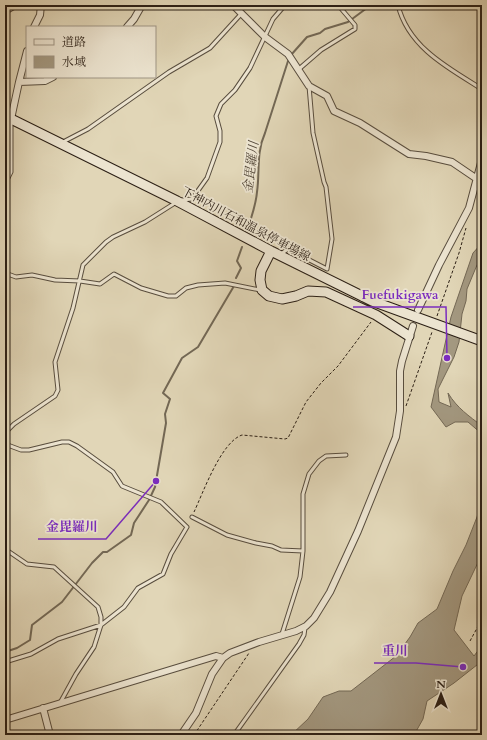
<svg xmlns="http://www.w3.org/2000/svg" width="487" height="740" font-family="Cardo,'Noto Serif JP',serif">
	<rect width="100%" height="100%" fill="#e1d6b7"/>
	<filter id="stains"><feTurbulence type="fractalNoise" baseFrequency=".005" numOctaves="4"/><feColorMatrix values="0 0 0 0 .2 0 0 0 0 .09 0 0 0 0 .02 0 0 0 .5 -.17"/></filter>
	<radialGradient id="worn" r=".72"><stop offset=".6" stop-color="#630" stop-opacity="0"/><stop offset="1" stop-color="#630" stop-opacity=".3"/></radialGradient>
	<path fill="#a39880" stroke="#736855" d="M482 243V259L477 265 467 289 466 301 462 314 459 342 454 357 438 389 439 402 451 407 448 393C457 408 469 416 482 426V434L468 422H455L446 427 431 407 451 317 473 253Z
		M482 499V554L462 596 454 630 474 656 480 648 482 647V661L454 683 427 701 423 719 414 735H291L308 719 323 697 339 691H351L396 656 410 637 418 623 437 609 453 571 466 545 477 517Z"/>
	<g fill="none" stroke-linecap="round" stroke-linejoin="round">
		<path stroke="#736855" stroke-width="2" d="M291 55 307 37 320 33 325 29 348 22 371 5
			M248 229C251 217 256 205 257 192 260 172 256 153 265 133L288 61
			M236 278 241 268 237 261 242 247
			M5 652 17 648 30 640 32 625 62 602 92 563 103 552H107L131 535 134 523 149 500 155 487 166 423 165 414 170 399 163 393 182 358 198 347 234 286"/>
		<defs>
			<path id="lane" d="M398 5C408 47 448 68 482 89
				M299 69 321 50 355 29V25L338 5
				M63 142 88 129 169 72 210 48 242 13
				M5 184 11 172V121
				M182 200 192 199 207 178 220 142V131L216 116 221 104 235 90 250 68 273 19 285 5
				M281 254 288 249 327 269 332 239 326 187 324 182 313 133 309 86
				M5 273 16 277 32 275 55 280 80 281 100 284 114 274 141 288 168 296H176L186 288 198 285 225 283 260 290
				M5 433 14 424 55 396 58 390 55 362 73 308 83 265 106 242 113 237 145 222 175 203
				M5 444 21 450H29L62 442H69L77 446 113 472 122 486 161 502 187 527 171 554 163 574 138 588 124 607 101 625 58 639 31 654 5 662
				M192 517 227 535 256 543 272 546 281 550 303 551
				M5 549 27 564 54 567 98 607 101 617V625L94 647 76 674 60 703
				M282 634 300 577 303 551V494L309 474 319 461 326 456 346 455
				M234 735 299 644 304 635 305 628"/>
			<path id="street" d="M233 5 265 37 288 54 309 86 327 96 334 111 360 123 409 154 426 156 452 162 477 179
				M5 11 15 5
				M34 27 40 15 41 5
				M127 27 134 19 142 5
				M19 82 27 51
				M11 119 19 82 45 81 53 77
				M418 310 439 265 469 208 482 159
				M43 708 50 735
				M5 720 216 656 223 658
				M181 735 196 713 212 674 223 658 230 653 259 642 296 631 306 626 314 618 330 592 358 531 396 437 400 411V371L402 361 413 326"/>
			<path id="secondary" d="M5 116 177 201 271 251 372 301 482 341
				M271 251 261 271 260 280 262 290 269 296 282 299 296 296 308 291 326 292 376 315 409 336"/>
		</defs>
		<use href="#lane" stroke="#584d3e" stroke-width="5"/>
		<use href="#street" stroke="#584d3e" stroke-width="8"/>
		<use href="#secondary" stroke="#2b1f15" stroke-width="11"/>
		<path stroke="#2b1f15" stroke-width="1" stroke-dasharray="3 2" stroke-linecap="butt" d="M437 316 459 253 466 228
			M406 406 432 332
			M194 512C203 493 221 442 242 435L285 439 288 438 306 402 321 383 338 366 371 322
			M470 641 482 619
			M194 735 249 653"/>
		<use href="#lane" stroke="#ece4d0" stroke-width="3"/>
		<use href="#street" stroke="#ece4d0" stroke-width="6"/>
		<use href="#secondary" stroke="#ece4d0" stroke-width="9"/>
	</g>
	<g text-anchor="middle" stroke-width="3.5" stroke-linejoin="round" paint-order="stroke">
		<g font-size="12" fill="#2b1f15" stroke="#ece4d0">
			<text transform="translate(246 224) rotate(28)" y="4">下神内川石和温泉停車場線</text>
		</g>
		<g font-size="13" font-style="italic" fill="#55493a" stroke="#ece4d0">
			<text transform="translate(250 167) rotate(-83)" y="5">金毘羅川</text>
		</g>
	</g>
	<path fill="none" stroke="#7b2cbf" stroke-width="1.5" d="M447 358L446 307H353M156 481L106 539H38M463 667L416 663H374"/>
	<g fill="#7b2cbf" stroke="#ece4d0" stroke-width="1.5">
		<circle cx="447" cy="358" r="4"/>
		<circle cx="156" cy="481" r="4"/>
		<circle cx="463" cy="667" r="4"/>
	</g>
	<g font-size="13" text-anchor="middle" font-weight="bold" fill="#7b2cbf" stroke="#ece4d0" stroke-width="3.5" stroke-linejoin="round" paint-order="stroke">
		<text x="400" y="299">Fuefukigawa</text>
		<text x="72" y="531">金毘羅川</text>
		<text x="395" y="655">重川</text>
	</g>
	<rect width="487" height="740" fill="none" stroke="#e1d6b7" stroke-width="20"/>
	<rect x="6" y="6" width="475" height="728" fill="none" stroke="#2b1f15" stroke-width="2"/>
	<rect x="10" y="10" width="467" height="720" fill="none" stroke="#2b1f15"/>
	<rect x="26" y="26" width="130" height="52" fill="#ece4d0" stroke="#9f9585"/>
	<rect x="34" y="39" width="20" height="6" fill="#ece4d0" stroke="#9f9585"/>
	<text x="62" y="46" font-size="12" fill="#2b1f15">道路</text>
	<rect x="34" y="56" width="20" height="12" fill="#a39880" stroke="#9f9585"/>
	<text x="62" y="66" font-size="12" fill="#2b1f15">水域</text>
	<g transform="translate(441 694)" stroke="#ece4d0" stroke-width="3" paint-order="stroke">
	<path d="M0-3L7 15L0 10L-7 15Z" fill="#2b1f15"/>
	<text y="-6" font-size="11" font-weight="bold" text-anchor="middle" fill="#2b1f15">N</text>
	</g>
	<rect width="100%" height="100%" filter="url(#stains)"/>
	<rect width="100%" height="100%" fill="url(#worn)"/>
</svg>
